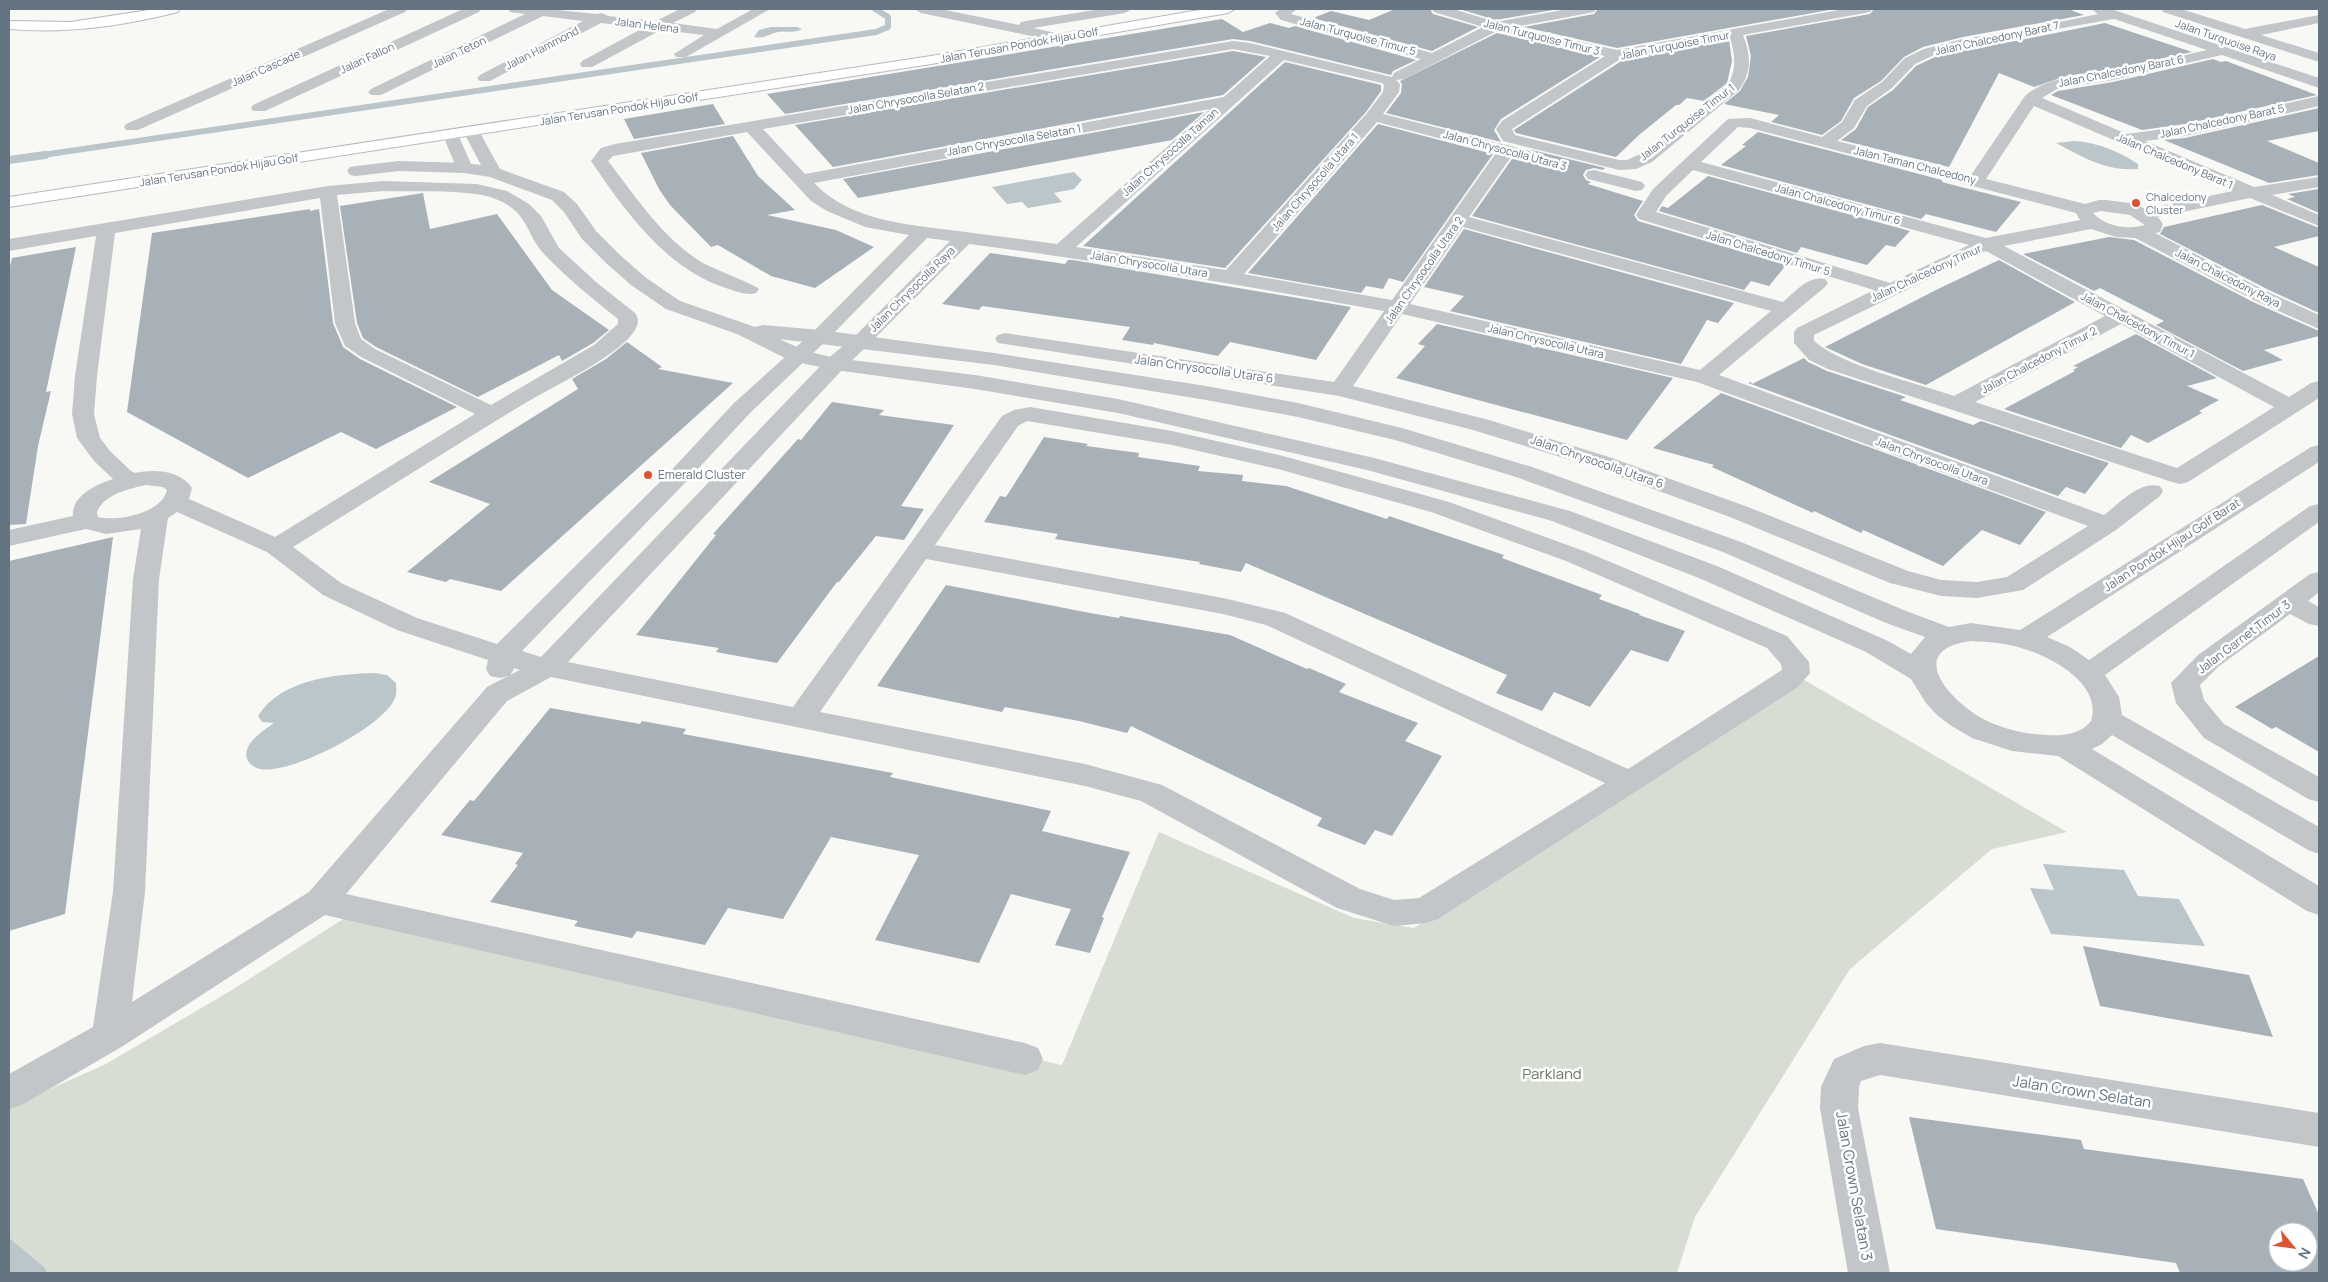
<svg xmlns="http://www.w3.org/2000/svg" width="2328" height="1282" font-family="Manrope,sans-serif">
	<rect width="100%" height="100%" fill="#f8f8f5"/>
	<path fill="#d8ddd4" d="M1799 677 2067 832 1992 849 1850 969 1695 1217 1677 1273H9V1107L104 1065 232 990 362 907 1062 1065 1159 832 1354 918 1414 928Z"/>
	<path fill="#bac6ca" d="M771 27H797L802 29C794 34 786 30 778 32 769 34 764 39 754 37L759 30Z
		M2074 141C2096 142 2118 151 2138 164V169C2104 171 2085 158 2056 143Z
		M1074 172 1082 180 1074 189 1054 193 1062 202 1028 208 1022 202 1007 204 992 187Z
		M375 673 387 675 396 683C396 687 397 694 395 698 384 727 290 775 260 769 255 768 251 765 248 761 240 745 263 731 274 723L262 722 258 716C281 679 336 674 375 673Z
		M2043 864 2124 870 2138 896 2179 899 2205 946 2051 934 2030 888 2054 890Z
		M9 1238 45 1268 47 1273H9Z"/>
	<g fill="none" stroke-linecap="round" stroke-linejoin="round">
		<path stroke="#bac6ca" stroke-width="6" d="M36 156 876 32 888 27V17L875 9"/>
		<path stroke="#bac6ca" stroke-width="8" d="M9 160 45 155"/>
	</g>
	<path fill="#a8b1b7" fill-rule="evenodd" d="M1395 9H1430L1433 14 1478 27 1432 51 1313 18 1331 11 1369 20Z
		M1459 9H1559L1496 20Z
		M1598 9H1835L1617 48 1524 27 1594 14Z
		M1874 9H2068L2084 15 1963 37 1923 47 1904 57 1881 81 1854 98 1841 121 1822 135 1771 122 1779 115 1724 104 1740 91 1748 77 1751 56 1746 36 1870 14Z
		M1222 19 1243 32 1270 23 1289 28 1295 26 1416 60 1393 71 1391 75 1250 41 1233 39 785 114 767 94Z
		M2105 23 2192 52 2113 69 2066 76 2034 87 1999 73 1949 167 1841 140 1856 129 1868 107 1893 90 1916 66 1935 57 1964 49 2021 40Z
		M1497 33 1600 57 1501 119 1494 130 1501 142 1386 113 1401 93 1402 84 1400 81Z
		M1729 40 1732 61 1727 83 1704 101 1687 98 1679 105H1676L1639 135 1616 157 1516 133 1514 130 1623 60Z
		M1233 51 1266 57 1223 95 833 167 795 125Z
		M2213 59 2221 62 2226 61 2317 95 2185 124 2142 130 2051 95 2058 91 2113 82Z
		M1285 62 1381 85V91L1366 112 1225 268 1083 246Z
		M713 104 725 124 634 139 624 119Z
		M2319 108V131L2267 141 2319 163V175L2269 183 2164 140 2185 138Z
		M1204 112 1172 140 858 198 843 179Z
		M1378 124 1493 154 1403 282 1389 278 1383 289 1366 286 1361 293 1248 273Z
		M1758 132 1942 180V182L1961 187 2021 202 1996 232 1926 214 1921 219 1721 165 1746 146 1742 145Z
		M733 136 758 176 795 210 767 215 836 230 874 247 815 288 771 276 718 245 711 247 670 205 659 189 641 153Z
		M1532 150 1605 168 1603 170 1594 168 1586 170 1583 175 1586 180 1591 182 1588 184 1643 201 1634 215 1638 221 1786 265 1769 286 1751 281 1744 290 1472 216 1512 159 1530 161 1534 156Z
		M1708 176 1910 231 1895 247 1886 245 1867 265 1801 247 1797 253 1659 211 1662 206 1668 208Z
		M2319 189V213L2287 199 2295 197 2288 194Z
		M423 193 430 229 497 214 552 290 609 330 593 343 562 361 559 355 478 397 376 347 363 338 357 323 340 206Z
		M2262 205 2319 228V236L2274 247 2319 267V313L2269 290 2160 234 2164 227Z
		M310 209V211L319 209 333 323 343 347 360 359 457 407 376 449 341 432 248 478 127 412 152 233Z
		M1464 229 1734 303 1718 323 1707 320 1681 364 1450 311 1464 296 1424 287Z
		M2109 237 2134 240 2253 302 2319 331V336L2264 350 2283 360 2243 371 2156 325 2164 321 2100 288 2094 291 2023 254Z
		M76 247 46 392 51 391 38 446 26 524 9 525V270L12 258Z
		M990 253 1065 264 1068 260H1073L1351 307 1316 360 1230 342 1218 356 1154 343 1153 345 1122 340 1130 327 982 306 979 310 942 304Z
		M1999 260 2075 302 1926 385 1862 364 1825 347 1938 289Z
		M1437 324 1673 378 1627 440 1396 378 1425 346 1418 344Z
		M2136 334 2217 378 2187 386 2219 400 2199 411 2202 413 2148 443 2131 435 2121 448 2004 409 2075 371 2073 370 2078 367 2073 366Z
		M627 342 662 367 658 369 733 383 501 591 450 579 446 582 407 572 490 504 429 482 578 389 572 379 606 359Z
		M1804 358 1808 362 1827 371 1906 397 1900 400 1973 425 1981 421 2109 463 2085 494 2066 487 2058 496 1748 383 1751 382 1752 384Z
		M1721 393 2046 512 2020 545 1982 530 1943 566 1863 530 1861 533 1814 511 1813 513 1712 467 1714 465 1653 448Z
		M832 402 884 410 879 415 954 425 901 506 924 509 904 540 876 536 839 582H837L777 663 716 652 719 648 636 635 716 535 713 534 798 439 801 440Z
		M1044 437 1088 444 1086 446 1139 453 1138 457 1200 466 1198 471 1243 475 1242 481 1286 486 1387 519 1389 516 1504 555 1502 558 1602 595 1599 599 1640 614 1639 615 1685 631 1668 662 1631 650 1590 707 1554 692 1542 711 1496 693 1507 675 1246 563 1241 572 1199 564 1200 562 1055 539 1058 534 984 522 1000 496 1006 497Z
		M113 537 65 914 9 931V561Z
		M946 585 1090 613 1119 618 1120 616 1230 635 1307 669 1309 668 1346 684 1339 692 1418 723 1405 741 1442 756 1392 836 1375 830 1365 845 1317 826 1322 818 1131 726 1127 733 1079 721 1005 707 1002 712 877 686Z
		M2319 656V752L2276 727 2272 729 2235 707Z
		M550 708 640 724 642 721 686 729 683 734 893 773 890 777 1051 811 1042 831 1130 852 1102 917 1104 918 1090 953 1055 945 1071 909 1011 894 979 963 875 940 919 855 831 837 783 919 728 908 705 945 637 931 632 938 574 926 578 921 490 902 518 865 515 864 523 853 441 835 470 800 474 801Z
		M2083 946 2249 975 2273 1037 2100 1006Z
		M1909 1117 2081 1140 2084 1149 2303 1179 2319 1215V1273H2180L2176 1263 1936 1229ZM2278 1232H2308V1262H2278Z"/>
	<g fill="none" stroke-linecap="round" stroke-linejoin="round">
		<defs>
			<path id="secondary" d="M1205 9H1235L1228 13 931 64 9 207V197L931 56Z"/>
			<path id="primary" d="M155 9H180L178 12C123 26 66 34 9 29V21L71 22Z"/>
		</defs>
		<use href="#secondary" stroke="#b4babe" stroke-width="2"/>
		<use href="#primary" stroke="#b3b8bc" stroke-width="2"/>
		<path fill="#c2c6c9" fill-rule="evenodd" d="M389 9H407L405 12 138 130H126L124 127 126 124Z
			M463 9H481L479 12 265 111H253L251 108 253 105Z
			M508 9H548L596 14 602 13 608 16 656 21 680 9H697L695 12 673 23 717 29 753 9H770L686 57H676L674 54 704 35 661 30 592 67H582L580 64 582 61 643 28 601 23 490 81H480L477 78 480 75 583 21 543 16 381 95H371L368 92 371 89 525 14 510 12Z
			M914 9H940L1019 25 1021 22 1026 21 1101 9H1132L1125 13 1033 28 1065 35 1067 38 1065 41 1060 42 921 13Z
			M1280 9H1297L1291 14 1432 53 1483 27 1434 12 1432 9H1453L1496 22 1568 9H1596L1594 12 1589 13 1515 27 1617 50 1844 9H1872L1870 12 1865 13 1743 35C1751 55 1752 72 1739 90L1652 162 1636 169 1619 170 1503 141 1496 129 1502 121 1605 56 1497 31 1404 79 1396 80 1400 84 1399 92 1383 114 1530 151 1532 155 1530 159 1524 160 1511 157 1469 217 1783 302C1795 292 1808 275 1825 279L1828 283 1825 287 1719 375 2104 515C2120 503 2139 481 2160 486L2163 491 2160 496 2116 530 2023 590 1977 598 1941 596 1890 583 1730 517 1593 467 1473 430 1339 396 998 343 995 339 998 335 1005 333 1334 382 1384 311C1246 286 1108 262 969 244L867 346 843 369 568 662 793 707 1002 416 1014 410 1030 407 1172 431 1283 456 1449 502 1584 551 1787 636 1809 662 1810 673 1798 687 1438 919 1426 923 1394 926 1337 908 1141 801 1085 786 551 677 507 701 346 894 1025 1043 1038 1048 1043 1059 1038 1070 1025 1075 325 915 123 1046 22 1105 9 1109V1074L93 1027 113 892 133 579 141 529 106 534 86 529 9 546V530L73 516C71 496 97 484 113 479L94 461 77 438 72 414 75 376 96 236 9 251V239L328 186 383 181 477 184 507 191 529 204 541 216 559 248 596 282 635 313C642 322 635 331 628 339 601 365 555 385 522 405 445 452 369 500 293 547L341 583 417 618 497 644 666 476 734 403 813 332 909 235 865 227 827 211 811 201 747 132 613 156 608 161C636 197 663 239 703 263 714 269 756 285 759 289L756 293C746 296 736 291 726 288 666 269 625 211 591 161L601 148 615 144 1233 41 1250 43 1392 77 1394 73 1421 59 1281 20 1275 13ZM1730 38C1735 54 1737 69 1728 84L1640 154 1627 160H1619L1515 135 1512 129 1622 58ZM1233 49 1270 56 1224 97 805 174 763 129ZM1284 60 1382 83 1384 85 1383 92 1367 113 1226 270 1076 247ZM1210 109 1057 244C1027 240 996 236 966 232 914 225 852 223 814 183ZM1377 122 1496 153 1392 300 1244 274ZM383 191C413 192 467 189 493 198 531 212 524 234 546 256 568 279 593 299 618 319V324L594 345 491 405 375 349 361 339 355 323 337 195ZM320 198 335 323 345 346 361 357 475 414 275 537 189 499 192 488C180 470 154 469 135 473L131 471 110 451 100 438 94 414 97 376 115 233ZM1463 227 1771 311 1700 370 1410 304ZM927 238 950 241 853 338 827 359 541 657 522 651 682 486 750 413 827 340ZM1402 314 1697 382 2088 526 2007 577 1977 582 1941 580 1908 571 1748 507 1609 457 1489 420 1353 386ZM1027 421 1172 445 1278 469 1431 512 1566 561 1767 648 1781 664 1782 670 1628 769 1285 613 1223 598 935 545 1018 426ZM146 485 163 487 167 490C162 513 118 522 98 517L97 512C104 494 129 489 146 485ZM177 512 267 552 323 595 397 630 488 660 486 669 490 676 500 678 508 676 487 687 309 892 132 1002 145 892 159 579 168 518ZM926 559 1223 614 1266 625 1605 783 1419 898 1394 900 1360 889 1162 785 1085 764 820 712ZM514 668 520 670 510 675 514 669Z
			M2091 9H2111L2319 78V88L2222 55 2113 80 2057 89 2042 98 2127 134 2185 126 2319 96V106L2185 136 2145 141 2254 187 2319 177V187L2272 195 2319 215V226L2250 198 2158 217 2163 224 2160 232 2155 233 2268 292 2319 315V329L2254 300 2135 238 2116 237 2091 229 2004 246 2289 397 2311 383 2319 381V398L2188 482 2180 484 2172 482 1828 369 1809 360 1794 343V332L1797 328 1874 290 1639 219 1636 215 1653 189 1728 119 1750 118 1822 137 1842 122 1855 100 1882 82 1905 58 1924 49 1963 39 2021 30 2098 14ZM2114 19 2207 50C2175 57 2144 65 2113 71 2083 76 2049 75 2025 96L1971 175 1837 141 1854 128 1867 106 1892 88 1915 64 1934 55 1964 47 2021 38 2057 29ZM2034 106 2233 191 2146 209 2129 203 2106 200H2099L2085 204 1986 179ZM1738 127 1750 128 2076 213 2080 220 1986 238 1701 162ZM1693 170 1969 245 1890 283 1656 212 1666 196ZM2101 211 2130 215 2145 225C2128 230 2106 227 2093 213ZM1986 251 2105 316 1954 396C1917 383 1842 366 1814 341V335ZM2121 324 2274 407 2177 468 1975 402Z
			M2161 9H2181L2245 29 2319 15V23L2261 35 2319 53V62L2163 12Z
			M399 161 464 163 470 164 473 168 470 172 464 173 399 171 356 176 350 175 347 171 350 167 356 166Z
			M1594 170 1642 182 1645 186 1642 190 1636 191 1588 179 1585 175 1588 171Z
			M2319 572V592L2308 601 2319 607V626L2309 624 2290 614 2218 667 2200 685 2204 700 2224 724 2319 777V802L2308 799 2204 738 2176 703 2171 683 2198 655 2310 574Z
			M1880 1043 2319 1113V1147L1880 1075 1861 1081 1859 1087 1858 1108 1890 1273H1848L1820 1108 1821 1087 1834 1059 1864 1046Z"/>
		<path fill="#c2c6c9" fill-rule="evenodd" d="M471 126 477 128 479 131 500 169 564 192 577 204 596 231 620 255 645 277 680 301 755 327 763 325 820 330 994 353 1206 386 1298 403 1402 428 1532 467 1741 542 1906 611 1949 627 1971 623 2020 630 2311 447 2319 445V462L2047 637 2070 647 2089 660 2310 506 2319 504V522L2105 675 2119 697 2122 715 2319 827V854L2308 850 2112 735 2102 744 2092 749 2319 886V915L2307 911 2058 756 2012 751 1972 738 1950 725 1937 715 1926 703 1911 679 1866 652 1699 578 1552 521 1367 470 1118 413 975 389 835 370 791 361 737 334 666 309 631 285 606 263 582 239 564 212 552 200 490 177 458 172 443 135 445 132H457L471 164 481 165 463 131 465 128ZM779 339 994 365 1206 400 1298 417 1395 440 1516 477 1723 552 1886 623 1925 637 1911 654 1886 640 1717 566 1570 511 1374 458 1118 399 975 375 835 358 806 351ZM1971 641C1988 642 2005 643 2021 648 2050 656 2103 684 2091 721 2080 735 2062 736 2046 735 2024 734 2003 729 1983 719 1949 700 1904 650 1971 641Z"/>
		<use href="#secondary" fill="#fff" fill-rule="evenodd"/>
		<use href="#primary" fill="#fff" fill-rule="evenodd"/>
	</g>
	<g fill="#df522e" stroke="#fff" stroke-width="2">
		<circle cx="2136" cy="203" r="5"/>
		<circle cx="648" cy="475" r="5"/>
	</g>
	<g text-anchor="middle" stroke-width="5" stroke-linejoin="round" paint-order="stroke">
		<g font-size="11" fill="#647480" stroke="#fff">
			<text transform="translate(647 25) rotate(7)" y="4">Jalan Helena</text>
			<text transform="translate(1358 36) rotate(15)" y="4">Jalan Turquoise Timur 5</text>
			<text transform="translate(1542 37) rotate(14)" y="4">Jalan Turquoise Timur 3</text>
			<text transform="translate(1997 38) rotate(-12)" y="4">Jalan Chalcedony Barat 7</text>
			<text transform="translate(2226 40) rotate(19)" y="4">Jalan Turquoise Raya</text>
			<text transform="translate(1019 45) rotate(-10)" y="4">Jalan Terusan Pondok Hijau Golf</text>
			<text transform="translate(1675 45) rotate(-11)" y="4">Jalan Turquoise Timur</text>
			<text transform="translate(542 48) rotate(-27)" y="4">Jalan Hammond</text>
			<text transform="translate(459 52) rotate(-26)" y="4">Jalan Teton</text>
			<text transform="translate(367 58) rotate(-25)" y="4">Jalan Fallon</text>
			<text transform="translate(266 68) rotate(-24)" y="4">Jalan Cascade</text>
			<text transform="translate(2121 71) rotate(-11)" y="4">Jalan Chalcedony Barat 6</text>
			<text transform="translate(916 98) rotate(-10)" y="4">Jalan Chrysocolla Selatan 2</text>
			<text transform="translate(619 109) rotate(-9)" y="4">Jalan Terusan Pondok Hijau Golf</text>
			<text transform="translate(2222 121) rotate(-12)" y="4">Jalan Chalcedony Barat 5</text>
			<text transform="translate(1687 122) rotate(-38)" y="4">Jalan Turquoise Timur 1</text>
			<text transform="translate(1014 140) rotate(-10)" y="4">Jalan Chrysocolla Selatan 1</text>
			<text transform="translate(1505 150) rotate(15)" y="4">Jalan Chrysocolla Utara 3</text>
			<text transform="translate(1170 152) rotate(-42)" y="4">Jalan Chrysocolla Taman</text>
			<text transform="translate(2175 161) rotate(23)" y="4">Jalan Chalcedony Barat 1</text>
			<text transform="translate(1915 165) rotate(14)" y="4">Jalan Taman Chalcedony</text>
			<text transform="translate(219 170) rotate(-9)" y="4">Jalan Terusan Pondok Hijau Golf</text>
			<text transform="translate(1315 182) rotate(-49)" y="4">Jalan Chrysocolla Utara 1</text>
			<text transform="translate(1838 204) rotate(15)" y="4">Jalan Chalcedony Timur 6</text>
			<text transform="translate(1768 253) rotate(17)" y="4">Jalan Chalcedony Timur 5</text>
			<text transform="translate(1149 264) rotate(9)" y="4">Jalan Chrysocolla Utara</text>
			<text transform="translate(1424 270) rotate(-55)" y="4">Jalan Chrysocolla Utara 2</text>
			<text transform="translate(1926 273) rotate(-25)" y="4">Jalan Chalcedony Timur</text>
			<text transform="translate(2228 278) rotate(27)" y="4">Jalan Chalcedony Raya</text>
			<text transform="translate(912 289) rotate(-45)" y="4">Jalan Chrysocolla Raya</text>
			<text transform="translate(2138 325) rotate(28)" y="4">Jalan Chalcedony Timur 1</text>
			<text transform="translate(1546 341) rotate(13)" y="4">Jalan Chrysocolla Utara</text>
			<text transform="translate(2039 360) rotate(-28)" y="4">Jalan Chalcedony Timur 2</text>
			<text transform="translate(1932 461) rotate(20)" y="4">Jalan Chrysocolla Utara</text>
		</g>
		<g font-size="11" fill="#647480" stroke="#fff" text-anchor="start">
			<text x="2146" y="201">Chalcedony<tspan x="2146" dy="13">Cluster</tspan></text>
		</g>
		<g font-size="12" fill="#647480" stroke="#fff">
			<text transform="translate(1204 369) rotate(8)" y="4">Jalan Chrysocolla Utara 6</text>
			<text transform="translate(1597 462) rotate(19)" y="4">Jalan Chrysocolla Utara 6</text>
			<text transform="translate(2172 545) rotate(-33)" y="4">Jalan Pondok Hijau Golf Barat</text>
			<text transform="translate(2244 637) rotate(-37)" y="4">Jalan Garnet Timur 3</text>
		</g>
		<g font-size="12" fill="#647480" stroke="#fff" text-anchor="start">
			<text x="658" y="479">Emerald Cluster</text>
		</g>
		<g font-size="15" fill="#677862" stroke="#fff">
			<text x="1552" y="1079">Parkland</text>
		</g>
		<g font-size="15" fill="#647480" stroke="#fff">
			<text transform="translate(2082 1092) rotate(9)" y="5">Jalan Crown Selatan</text>
			<text transform="translate(1854 1186) rotate(80)" y="5">Jalan Crown Selatan 3</text>
		</g>
	</g>
	<rect width="2328" height="1282" fill="none" stroke="#647480" stroke-width="20"/>
	<g transform="translate(2293 1247) rotate(119)"><circle r="24" fill="#ffffff" stroke="#c1c7cc"/>
	<path d="M0-4L9 19L0 12L-9 19Z" fill="#df522e"/>
	<text y="-8" font-size="14" font-weight="bold" text-anchor="middle" fill="#647480">N</text>
	</g>
</svg>
